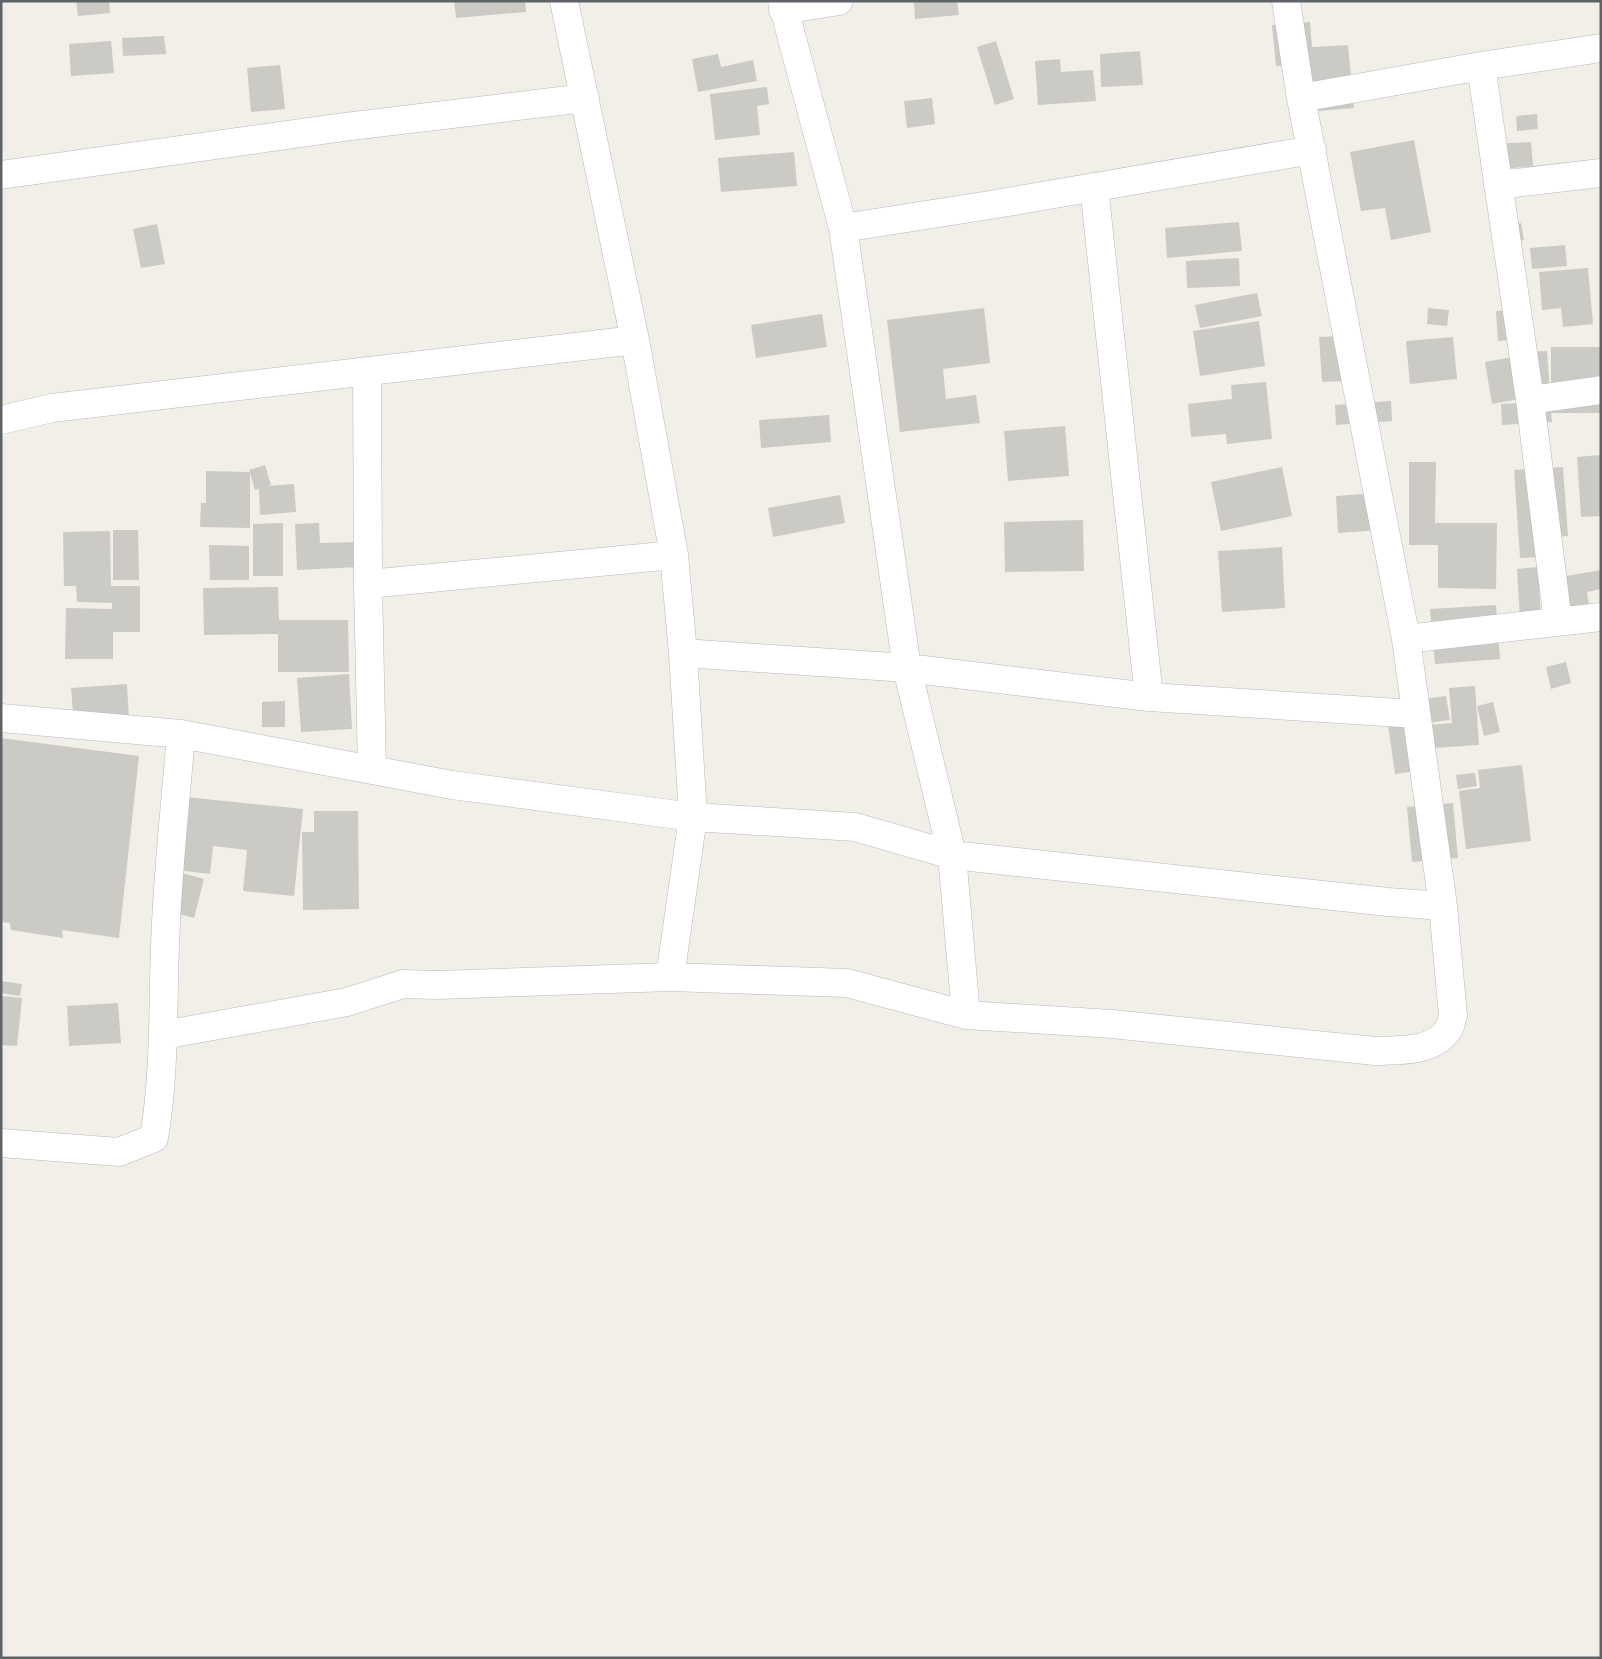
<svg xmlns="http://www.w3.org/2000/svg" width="1602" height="1659" font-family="'IBM Plex Sans',sans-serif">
	<rect width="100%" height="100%" fill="#f1efe8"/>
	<path fill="#cccac5" d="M76 1H109L110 13 78 16Z
		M454 1H525L526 12 456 18Z
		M914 1H957L959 15 915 19Z
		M1310 22 1312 47 1348 45 1354 108 1293 113 1288 65 1276 66 1272 25Z
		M164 36 166 54 123 56 122 38Z
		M111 41 114 73 71 76 69 44Z
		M996 41 1014 99 995 105 977 47Z
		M1140 51 1143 85 1101 87 1100 54Z
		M718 54 721 67 753 60 757 81 698 92 692 59Z
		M1060 59 1061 72 1093 70 1096 101 1038 105 1035 61Z
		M280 65 285 109 251 112 247 68Z
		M767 87 769 104 757 106 760 135 715 140 710 94Z
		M932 98 935 124 907 128 904 101Z
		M1537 114 1538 129 1517 131 1516 116Z
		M1414 140 1431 232 1391 240 1385 208 1361 211 1350 152Z
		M1531 142 1533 166 1492 170 1489 144Z
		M794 152 797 186 721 192 718 158Z
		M1239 222 1242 251 1167 258 1165 228Z
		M1521 223 1524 240 1503 243 1500 227Z
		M157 224 165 264 141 268 133 229Z
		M1565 245 1567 266 1532 269 1530 248Z
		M1239 258 1240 286 1187 288 1186 261Z
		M1588 268 1593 324 1563 327 1561 308 1542 310 1539 272Z
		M1257 293 1262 316 1200 328 1195 305Z
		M984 308 990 363 943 369 946 399 976 395 980 423 900 432 887 320Z
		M1428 308 1449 310 1447 326 1427 324Z
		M1524 309 1527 339 1498 341 1496 311Z
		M822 314 827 347 756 358 751 325Z
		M1259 321 1265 366 1200 376 1193 331Z
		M1360 335 1362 380 1322 382 1319 337Z
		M1453 337 1457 379 1410 384 1406 341Z
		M1551 347H1601V413H1551L1552 422 1502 425 1501 404 1521 403 1518 352 1547 351 1551 404Z
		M1513 357 1520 399 1492 404 1485 362Z
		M1266 382 1272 439 1227 444 1226 434 1191 437 1188 404 1232 399 1231 385Z
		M1391 401 1392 421 1336 425 1335 405Z
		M829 415 831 442 761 448 759 420Z
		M1065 426 1069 476 1008 481 1004 431Z
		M1601 455V516L1581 517 1577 457Z
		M1409 462H1436L1435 523H1497L1496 589 1438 588V545H1409Z
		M265 465 271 485 267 486 294 484 296 512 260 515 259 489 255 490 250 473V528L200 527 201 503H206V471L250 472 249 470Z
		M1282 467 1292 516 1221 531 1211 482Z
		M1563 467 1568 536 1544 538 1546 557 1520 558 1514 470Z
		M1380 493 1382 530 1338 533 1336 496Z
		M840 495 845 523 773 537 768 508Z
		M1083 520 1084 571 1005 572 1004 522Z
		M283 523V576H253V524Z
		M319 523 320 543 358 542 359 567 297 570 295 524Z
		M113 530H138L139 580H113Z
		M110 531 111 586H140V632H113V659H65L66 608 112 609V603L77 602 76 586H64L63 532Z
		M209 545 249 546V580H210Z
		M1282 547 1285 608 1222 612 1218 551Z
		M1538 567 1541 619 1520 620 1517 569Z
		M1601 570V589L1587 592 1590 612 1561 617 1555 578Z
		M278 587 279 620H348L349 672H278V634L204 635 203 588Z
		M1496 605 1500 659 1435 664 1430 609Z
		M1566 662 1571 683 1551 689 1546 667Z
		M349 674 352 729 301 732 297 678Z
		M127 684 129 720 74 724 71 688Z
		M1475 686 1479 745 1418 749 1416 726 1452 723 1449 688Z
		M1446 696 1450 720 1412 725 1435 751 1438 768 1395 774 1385 704Z
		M285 701V727H262V702Z
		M1493 702 1500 732 1484 736 1477 706Z
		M1 738 139 756 119 938 62 930 63 938 11 930 10 923 1 922Z
		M1522 765 1531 841 1466 849 1459 791 1480 788 1478 770Z
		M1475 773 1477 786 1458 789 1456 775Z
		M167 795 303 809 294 896 243 891 247 850 213 846 210 874 167 869 204 879 194 918 152 907 161 869Z
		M1453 803 1458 858 1412 862 1407 807Z
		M314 811H358L359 909 303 910 302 832H314Z
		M1 981 22 984 20 996 1 993Z
		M1 996 22 998 17 1046 1 1045Z
		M118 1003 121 1043 69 1046 67 1006Z"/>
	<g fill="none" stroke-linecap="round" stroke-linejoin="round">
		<defs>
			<path id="street" d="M564 1 635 340 674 555 683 653 693 817 670 977
				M782 1 843 228 907 668 952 855 966 1015
				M783 10 839 1
				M1481 66 1530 400 1558 622
				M1301 98 1481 66 1601 48
				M1 175 344 127 585 98
				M1498 185 1601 173
				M1094 187 1149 697
				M843 228 990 205 1312 150
				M367 371 368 584 372 770
				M1530 400 1601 390
				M1 420 52 408 635 340
				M368 584 674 555
				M1406 639 1601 617
				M683 653 907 668 1149 697 1416 714
				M1 718 181 734 452 785 693 817 855 827 952 855 1388 902 1443 906 1406 639 1301 98 1286 1
				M163 1035 347 1002 403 984 438 985 670 977 847 983 966 1015 1112 1024 1375 1051C1400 1050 1431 1053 1448 1030 1451 1027 1451 1020 1453 1016L1443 906
				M1 1143 119 1152 154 1138C166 1067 162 995 166 923 169 860 176 797 181 734"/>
		</defs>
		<use href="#street" stroke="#b5b8bc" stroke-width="29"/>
		<use href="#street" stroke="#fff" stroke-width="28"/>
	</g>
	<rect width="1602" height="1659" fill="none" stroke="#5f6368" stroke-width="5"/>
</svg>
